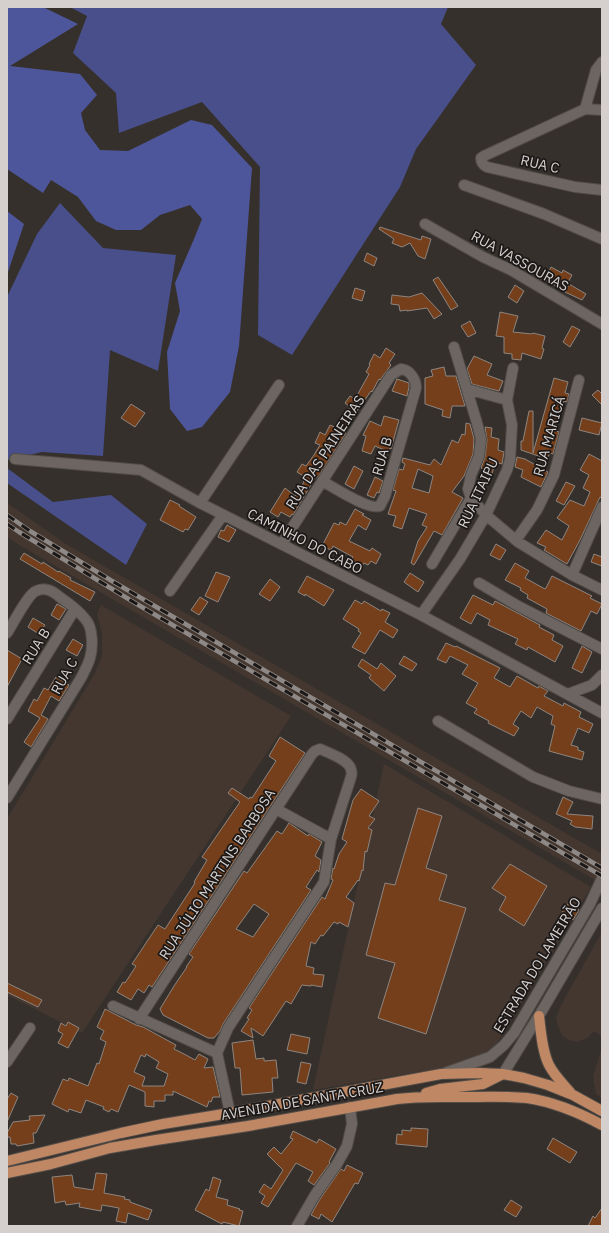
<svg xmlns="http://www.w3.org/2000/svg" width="609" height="1233" font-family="'IBM Plex Sans',sans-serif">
	<rect width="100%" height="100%" fill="#36302c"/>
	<path fill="#443730" d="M7 503 66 544 602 854V884L16 543 7 537Z
		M101 605 291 716 82 1033 7 995V819L95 673 102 656V633L97 614Z
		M384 764 591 887 492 1052 464 1064 313 1090Z
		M602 932V1036L594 1031 587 1038 577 1042 569 1040 562 1035 558 1026 556 1018 561 1005Z
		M602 1048V1098L596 1094 593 1076Z"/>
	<path fill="#484f8a" d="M70 7H448L441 24 476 65 416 149 400 187 292 355 258 335 260 167 202 102 119 133 116 93 73 53 87 16Z
		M60 203 103 248 176 255 158 371 110 350 103 456 42 452 7 460V297L37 234Z
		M7 468 53 502 111 495 147 524 126 565 7 483Z"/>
	<path fill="#4e569b" d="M7 7H43L78 24 10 66 80 74 97 95 81 113 85 130 100 150 128 151 191 120 212 125 252 168 239 346 230 392 202 427 187 431 170 409 167 352 180 311 175 283 194 239 202 219 190 205 160 215 141 230H116L96 221 78 197 51 180 43 193 7 169Z
		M7 211 24 224 7 275Z"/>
	<path fill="#743f1a" stroke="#8d8580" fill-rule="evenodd" d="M380 227 421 240 422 236 431 239 425 259 418 256 410 243 402 247 392 243 394 239 379 229Z
		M367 253 377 258 374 266 364 261Z
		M551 267 562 273 563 270 572 275 564 290 545 280Z
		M438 277 458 306 451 310 433 280Z
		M569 284 586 294 582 300 565 292Z
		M515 285 524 291 517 303 508 297Z
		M355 288 365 291 362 301 352 298Z
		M422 293 442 314 434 319 427 308 407 311V310L400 311 399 305 391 304 392 295 409 297Z
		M500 312 518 316 513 332 532 334 533 333 545 336 542 348 544 349 541 359 522 353 521 360 512 359V354L504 353V337L496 336Z
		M470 321 476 333 468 337 461 326Z
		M572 326 580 330 570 347 563 342Z
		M386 348 395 354 389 363 391 365 380 380 379 379 372 392 371 391 364 401H363L344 432 346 433 318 477 315 478 293 515 292 514 290 517 281 512 278 517 270 512 285 488 295 496 304 482 303 481 305 477 297 472 302 464 306 466 314 455 320 445 315 443 320 432 325 435 330 425 337 428 350 407 345 403 350 396 355 399 369 374 366 372 370 365 369 364 374 354 380 358Z
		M474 356 492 364 487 375 503 381 499 391 472 384 467 369Z
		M444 367 446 376H456L465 406H452L450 418 442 416 443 410 425 404V378L433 376 431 370Z
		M554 378 568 382 565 393 569 394 567 402 564 401 555 428H557L556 431 559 432 553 454 550 453 547 459 521 450V441H523L529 411H533V453Z
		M397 379 409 383V387L407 396 392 391Z
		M598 390 602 394V405L592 395Z
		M131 404 145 413 135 427 121 418Z
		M384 416 399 420 391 449 390 448 389 452 375 446 371 454 362 451 366 436 363 435 370 421 381 426Z
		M582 418 602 423 599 435 579 430Z
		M466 423 470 424 474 439 473 454 464 476 452 492 463 498 442 535 434 531 414 565 411 563 418 541 427 527 422 525 427 514 409 508 402 529 393 526 396 516 388 514 396 491 393 490 399 469 403 470 405 464 402 462 403 458 430 465 434 459 441 465 452 440 458 443 462 434 465 435ZM418 469 433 476 429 493 412 488Z
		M485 427 492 428 491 437 499 439 498 450 504 452 502 464 495 462 492 474 483 471 484 469 481 468 485 457 487 440Z
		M589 454 602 461V498L600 497 580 540 567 564 544 550 546 547 537 543 546 530 562 540 569 526 557 518 570 500 584 506 590 492 583 488 589 475 580 470Z
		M517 457 525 459 548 472 541 487 521 477 523 470 515 467Z
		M354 466 363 471 354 489 345 484Z
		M375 477 383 481 379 493 377 492 374 498 367 495Z
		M566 482 575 486 564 505 556 501Z
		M170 500 180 505 179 506 196 517 188 530 185 529 183 532 160 520Z
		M355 509 364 514 362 515 371 520 366 530 358 525 349 541 370 551 372 548 381 554 376 564 371 561 368 565 364 563 362 566 351 560 353 557 333 546 331 550 322 546 334 523 339 525 340 522 346 525Z
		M227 525 236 530 229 542 218 537 221 530 224 531Z
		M496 544 506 550 500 560 490 555Z
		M24 553 42 564 43 562 58 572 59 571 71 578 70 580 95 592 90 601 20 559Z
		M594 554 602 557V566L591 562Z
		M515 563 529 571 525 578 545 589 546 588 552 576 592 596 590 598 602 604 597 614 591 611 581 631 546 613 547 609 527 598 528 595 520 590 521 588 505 580Z
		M216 572 230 577 218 602 205 596Z
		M410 573 424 582 418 592 404 582Z
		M307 576 334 590 324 606 305 594V596L298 592Z
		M270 579 280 587 270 601 259 594Z
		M473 595 493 605 495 601 540 625 539 627 554 635 552 640 563 646 555 662 528 647 527 650 515 644 518 639 488 625 490 620 477 613 471 624 460 618Z
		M200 597 208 602 199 615 191 610Z
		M355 600 362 604 364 601 381 611 382 609 390 613 385 622 398 630 393 638 380 630 365 654 352 647 361 633 358 631 359 629 343 619Z
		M57 604 66 609 59 620 51 615Z
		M33 618 45 625 39 634 28 627Z
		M73 639 83 645 77 656 66 650Z
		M446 643 455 647 456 646 500 668 494 678 510 687 517 676 538 688 539 686 548 691 544 696 563 706 564 703 581 712 579 717 593 724 589 733 578 728 571 745 578 747V750L584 752 582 760 549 751 555 726 551 724 553 716 537 707 531 718 521 711 513 724 519 728 514 736 488 723 489 721 474 713 477 709 466 703 478 683 462 674 468 665 450 656 446 663 437 659Z
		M582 646 592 652 582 673 572 668Z
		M7 650 22 659 7 687Z
		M404 656 417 664 412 671 399 664Z
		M362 659 377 669 381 663 396 676 384 691 369 678 371 675 358 666Z
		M56 677 69 685 59 701 51 696 41 715 48 719 31 747 24 742 40 718 28 711 34 699 37 701 44 688 48 690Z
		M280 737 305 753 152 987 149 985 144 993 138 989 131 1000 117 992 123 982 125 983 136 966 132 964 158 925 165 929 195 883 194 882 207 860 202 857 240 802 228 793 232 788 249 799 250 797 252 798 276 761 269 756Z
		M361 789 379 801 369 816 375 819 368 828 372 830 367 852 365 851 363 871 362 870 359 881 358 880 346 897 354 903 348 927 339 922 338 924 334 922 323 936 321 935 315 944 311 942 306 966 314 968 313 974 324 975 322 987 311 985V986L302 985 291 1004 286 1001 263 1036 251 1028 253 1038 241 1031 249 1019 247 1018 252 1010 249 1008 322 897 325 899 333 880 331 879 333 868 334 869 339 854 347 842 342 839 353 800Z
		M563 797 573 802 567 814 593 816 592 829 575 827 570 824 572 821 556 814Z
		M418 808 442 816 426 868 447 875 439 900 466 908 426 1034 378 1018 395 963 366 955 385 883 395 885Z
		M289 823 308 836 309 834 322 842 315 856 321 860 319 872 317 870 306 887 311 890 223 1024 220 1031 214 1038H208L163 1015 160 1009 174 986 187 967H186L193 957 189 954 244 871 247 873 277 831 282 834ZM254 904 269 914 253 937 236 929Z
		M510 864 547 886 524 926 499 910 506 897 492 888Z
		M567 904 579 910 573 920 562 913Z
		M7 983 42 1000 38 1007 7 992Z
		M105 1009 136 1025 143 1027 176 1045 174 1049 186 1055 195 1060 199 1054 208 1059 204 1068 213 1067 220 1097H213L211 1102 209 1101 207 1107 173 1091V1095H165V1101H154V1107L145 1106V1092L129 1085 118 1112 111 1109 109 1112 103 1109 104 1107 86 1100 81 1113 69 1109 68 1112 52 1104 63 1079 68 1081 69 1078 88 1086 97 1063 99 1064 106 1042 100 1039 104 1031 97 1027ZM146 1054 159 1062 156 1068 168 1074 164 1086H142L145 1077 134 1072 141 1055 145 1057Z
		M68 1022 79 1028 68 1048 58 1043 63 1034 58 1031 61 1023 66 1026Z
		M291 1034 310 1038 307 1054 287 1050Z
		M253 1040 256 1059 264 1058V1061L276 1060 278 1078H272L273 1092 242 1095 240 1068H235L232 1043Z
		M301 1062 311 1064 306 1084 297 1082Z
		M11 1093 18 1097 7 1122V1099Z
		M45 1115 36 1133H33L34 1143 17 1146 16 1144H11L10 1137H7V1133L13 1122 30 1120 29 1116Z
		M411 1128 428 1129 427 1147 396 1144 397 1134 402 1135V1130L411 1131Z
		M293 1131 317 1143 319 1139 336 1149 329 1162 330 1163 314 1185 308 1181 313 1172 296 1163 268 1207 261 1203 265 1196 259 1192 264 1184 271 1189 283 1170 267 1154 274 1147 281 1154 293 1139 290 1138Z
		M553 1138 577 1152 570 1163 547 1149Z
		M347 1165 363 1173 358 1184 355 1183 332 1222 321 1214 319 1219 311 1215 320 1199 341 1169 344 1171Z
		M96 1173 107 1174 104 1193 125 1197 124 1199 130 1200V1202L152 1210 148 1220 128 1213 126 1223 116 1221 119 1208 102 1205 101 1211 79 1207 80 1203 66 1205 65 1201 55 1203 52 1177 72 1175 74 1187 93 1190Z
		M213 1177 221 1180 216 1197 228 1200 227 1205 240 1209 239 1210 243 1211 239 1226 223 1222 222 1224 195 1210 206 1189 209 1191Z
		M511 1200 522 1207 516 1217 504 1210Z
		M602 1208V1226H588L593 1216 595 1218Z"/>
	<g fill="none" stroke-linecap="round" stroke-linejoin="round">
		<defs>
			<path id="minor" d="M585 109 596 70 602 62
				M602 110 585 109 484 156 481 158C481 162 483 165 487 167L575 187 602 190
				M464 185 544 214 602 239
				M425 224 483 257 511 270 602 324
				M454 347 477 423 481 439 479 456 471 475 469 485 468 489 471 498 486 515 518 542 572 575 602 590
				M467 389 507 400
				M15 459 141 470 200 503 421 615 602 713
				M200 503 279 385
				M516 540 537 510 554 475 579 380
				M282 544 290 531 391 375 401 369C410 370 416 379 416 388L385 496 380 506C370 511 333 487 322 481
				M432 564 471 498
				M572 575 602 507
				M479 583 518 606 602 649
				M170 591 223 515
				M421 615 460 559 486 515 507 470 510 460 512 425 507 400 513 368
				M7 633C13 624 28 594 36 591 46 586 54 592 61 598 70 604 79 611 86 620 93 628 93 648 90 658 88 665 84 672 81 678L7 798
				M568 694 592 685 602 675
				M7 719 75 609
				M438 721 533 777 569 791 602 799
				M276 809 331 839
				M113 1006 217 1053
				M139 1019 312 754 315 751 320 749C329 753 346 759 350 767 352 771 352 774 351 777L331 839 324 882 228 1028 217 1053 230 1113
				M7 1062 30 1028
				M297 1226 315 1195 337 1164 347 1146 352 1124 350 1107"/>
			<path id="secondary" d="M445 1073 490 1057 504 1045 514 1033 590 904 602 878
				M503 1074 543 1009 602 908"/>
			<path id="primary" d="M539 1016C541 1032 542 1051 549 1065 554 1075 563 1084 570 1092
				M426 1093 440 1089 483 1084 503 1074
				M7 1161 121 1133 163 1124 230 1113 441 1074 479 1073 503 1074 524 1078 548 1085 573 1095 602 1111
				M7 1173 51 1164 110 1148 156 1140 248 1126 397 1099C419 1096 440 1097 462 1097 483 1097 505 1096 527 1098 554 1102 578 1112 602 1125"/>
		</defs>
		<use href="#minor" stroke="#514c48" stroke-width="12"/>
		<use href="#secondary" stroke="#514c48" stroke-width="12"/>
		<use href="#primary" stroke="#514c48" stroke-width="12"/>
		<use href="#minor" stroke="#6d6561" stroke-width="10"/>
		<use href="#secondary" stroke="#6d6561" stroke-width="10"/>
		<use href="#primary" stroke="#bf8763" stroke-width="10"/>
		<defs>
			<path id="rail" d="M7 515 30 531 112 581 602 868
				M7 524 19 532 135 603 602 876"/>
		</defs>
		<use href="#rail" stroke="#8e8986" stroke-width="4.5"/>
		<use href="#rail" stroke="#1b1817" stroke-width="3" stroke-dasharray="9" stroke-linecap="butt"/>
	</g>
	<g text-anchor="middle" stroke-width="3.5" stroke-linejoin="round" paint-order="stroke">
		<g font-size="14" fill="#d5d0ce" stroke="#1b1817">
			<text transform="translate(540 164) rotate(13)" y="5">RUA C</text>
			<text transform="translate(520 261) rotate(29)" y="5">RUA VASSOURAS</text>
			<text transform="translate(549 436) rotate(-74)" y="5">RUA MARICÁ</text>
			<text transform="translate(325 452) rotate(-57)" y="5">RUA DAS PAINEIRAS</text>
			<text transform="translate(382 456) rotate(-74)" y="5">RUA B</text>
			<text transform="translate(478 493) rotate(-65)" y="5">RUA ITAIPU</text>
			<text transform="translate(305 541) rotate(27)" y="5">CAMINHO DO CABO</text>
			<text transform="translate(36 646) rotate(-58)" y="5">RUA B</text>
			<text transform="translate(64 676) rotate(-61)" y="5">RUA C</text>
			<text transform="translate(217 874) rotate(-57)" y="5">RUA JÚLIO MARTINS BARBOSA</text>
			<text transform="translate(537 965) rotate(-59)" y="5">ESTRADA DO LAMEIRÃO</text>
			<text transform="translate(302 1101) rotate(-10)" y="5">AVENIDA DE SANTA CRUZ</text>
		</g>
	</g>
	<rect width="609" height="1233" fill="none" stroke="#d5d0ce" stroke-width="16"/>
</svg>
